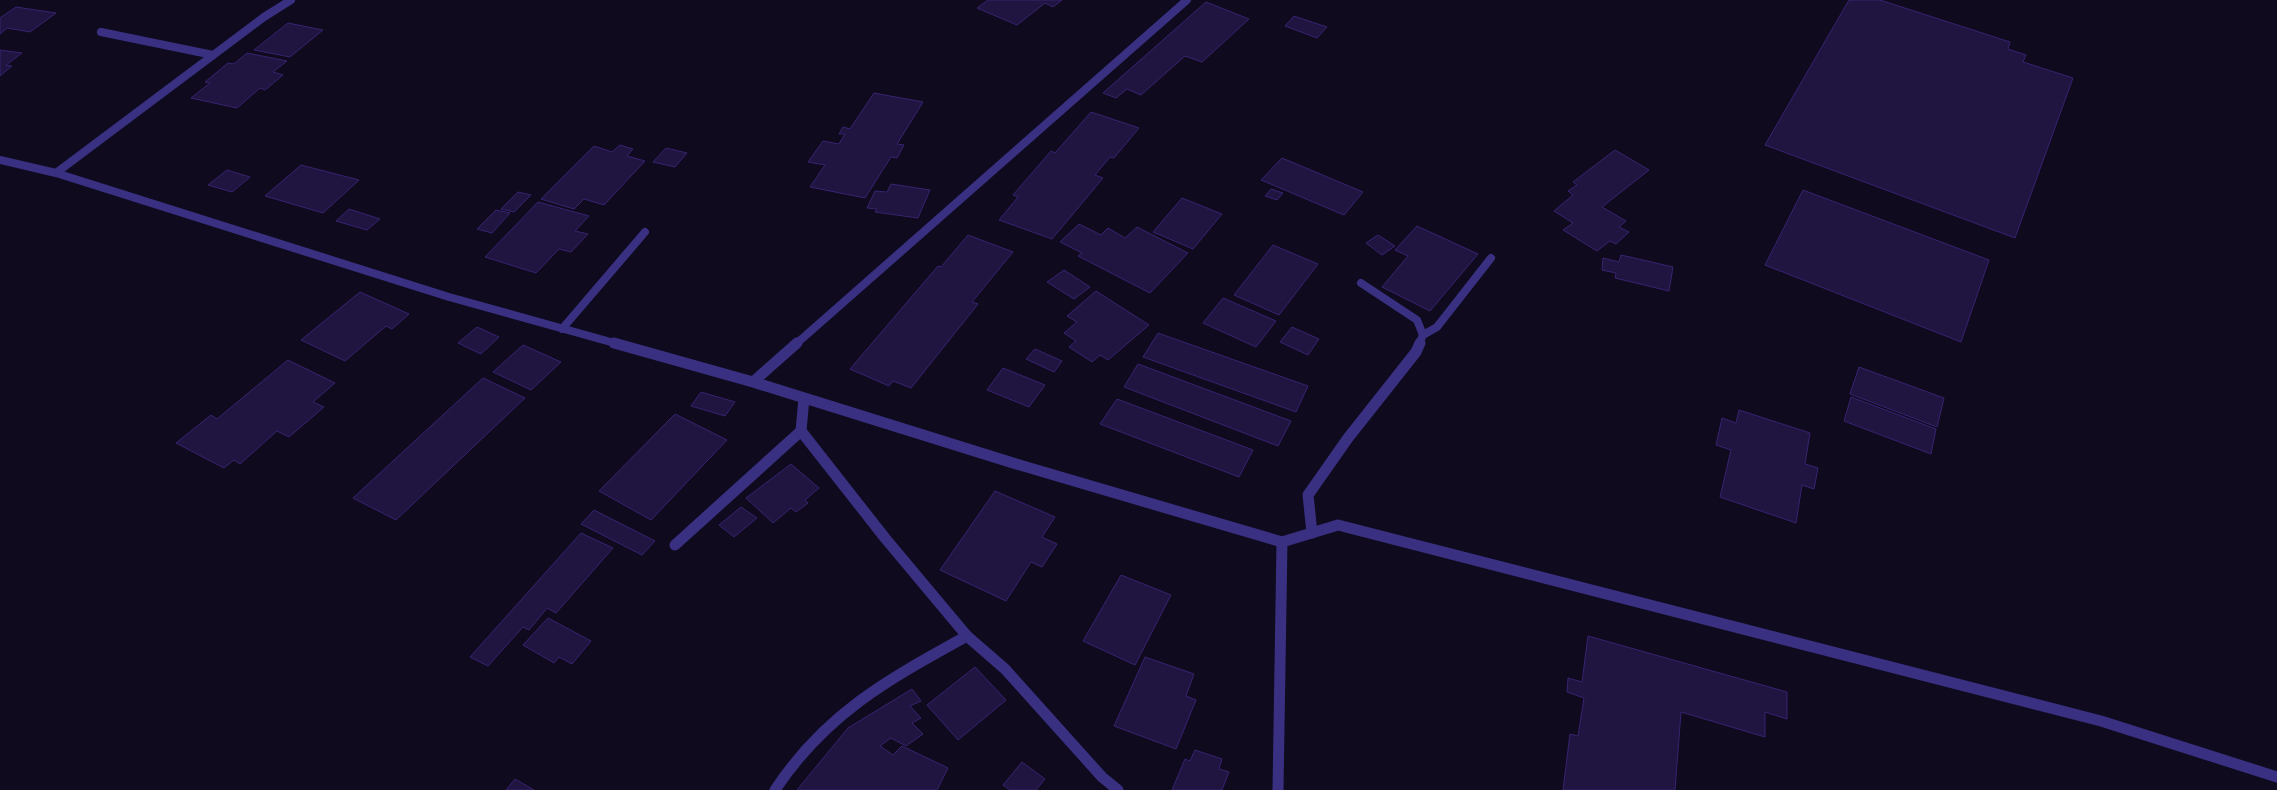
<svg xmlns="http://www.w3.org/2000/svg" width="2277" height="790" font-family="Barlow,sans-serif">
	<rect width="100%" height="100%" fill="#0f0a1e"/>
	<path fill="#201441" stroke="#382370" d="M988 0H1062L1053 7 1045 3 1017 25 977 8Z
		M1849 0H1880L2010 42 2008 49 2026 55 2023 62 2073 78 2015 238 1765 145Z
		M1206 2 1249 19 1202 62 1185 56 1141 95 1127 89 1116 98 1103 93Z
		M16 7 56 13 30 32 7 28 0 34V18Z
		M1294 16 1327 27 1317 38 1285 26Z
		M288 23 323 30 290 57 254 50Z
		M0 50 22 53 6 65 12 66 0 76Z
		M247 53 287 61 273 72 283 75 265 90 260 88 237 108 191 98 210 83 205 82 228 63 234 64Z
		M874 93 923 102 897 144 904 145 897 158 891 157 865 198 810 187 825 165 808 162 823 141 839 144 845 134H839L843 127 850 129Z
		M1091 112 1139 128 1114 158 1110 157 1095 175 1103 178 1052 239 999 220 1018 197 1013 195 1051 151 1055 153Z
		M620 145 633 149 627 156 645 161 604 205 584 199 574 209 541 199 594 146 612 152Z
		M666 148 687 153 675 167 653 162Z
		M1615 150 1649 170 1602 207 1626 221 1619 227 1629 232 1616 244 1610 241 1597 251 1563 230 1573 223 1554 211 1573 195 1568 191 1577 185 1573 182Z
		M1282 158 1363 192 1344 215 1261 180Z
		M301 165 359 180 323 213 265 196Z
		M227 170 250 177 232 192 208 185Z
		M891 184 930 190 918 218 875 212 877 209 867 208 875 191 887 192Z
		M1271 189 1283 193 1277 200 1265 196Z
		M1803 190 1989 260 1961 342 1765 265Z
		M518 192 531 195 514 212 501 209Z
		M1182 198 1222 214 1193 249 1153 232Z
		M538 202 589 216 575 231 588 234 571 252 559 249 536 273 485 257Z
		M349 209 380 219 367 230 336 221Z
		M496 210 510 213 492 233 477 229Z
		M1079 224 1101 235 1108 228 1125 238 1137 227 1188 253 1150 293 1078 256 1082 253 1060 242Z
		M1417 226 1478 254 1430 311 1382 287 1408 256 1395 250Z
		M968 235 1013 252 972 302 978 304 911 388 893 381 889 386 850 369 938 266 941 267Z
		M1378 235 1395 246 1382 255 1366 243Z
		M1273 245 1318 264 1279 315 1234 295Z
		M1621 255 1673 267 1669 291 1615 278 1616 273 1602 270 1603 258 1619 262Z
		M1064 270 1090 287 1074 299 1047 282Z
		M1096 291 1149 325 1108 360 1100 355 1092 362 1069 347 1076 341 1064 333 1077 322 1067 316Z
		M360 292 409 314 392 329 386 326 345 361 301 340Z
		M1223 298 1276 321 1256 347 1203 323Z
		M477 327 499 337 481 354 458 343Z
		M1292 327 1319 339 1308 355 1280 342Z
		M1158 333 1308 386 1296 412 1143 357Z
		M523 345 561 362 531 390 493 372Z
		M1035 349 1062 361 1054 372 1026 359Z
		M288 360 335 383 313 402 324 407 289 437 277 431 240 464 234 460 224 468 176 443 211 415 217 419Z
		M1138 364 1291 421 1278 446 1124 387Z
		M1859 367 1944 398 1937 427 1850 394Z
		M1003 368 1045 385 1029 407 987 390Z
		M483 378 525 398 396 520 353 498Z
		M701 392 735 402 725 416 691 406Z
		M1851 397 1936 429 1931 454 1844 421Z
		M1117 399 1253 450 1239 477 1100 424Z
		M1739 410 1810 433 1805 464 1818 468 1814 489 1802 485 1796 523 1720 497 1731 450 1716 445 1722 418 1736 423Z
		M675 414 727 440 651 520 599 491Z
		M791 464 819 488 805 500 808 503 796 512 791 508 773 523 746 498Z
		M995 491 1055 517 1042 537 1057 544 1042 567 1031 562 1006 601 940 570Z
		M741 507 757 518 734 537 719 525Z
		M594 510 655 541 642 555 581 524Z
		M581 533 613 548 556 613 547 608 529 630 523 627 488 666 470 657Z
		M1121 575 1171 595 1135 665 1083 641Z
		M548 618 591 641 572 664 559 657 554 663 523 645Z
		M1588 636 1787 692V719L1765 712V737L1681 712 1675 790H1563L1570 734 1578 736 1584 698 1567 692 1568 678 1582 682Z
		M1145 657 1194 674 1186 696 1196 700 1176 749 1114 726Z
		M975 667 1006 700 958 740 927 705Z
		M912 689 921 701 910 706 921 718 912 723 923 734 906 746 891 738 880 746 893 755 902 746 948 768 937 790H797L848 728Z
		M1195 750 1222 759 1219 769 1229 772 1222 790H1172L1185 759 1190 761Z
		M1022 762 1045 779 1036 790H1010L1003 785Z
		M515 779 534 790H506Z"/>
	<g fill="none" stroke-linecap="round" stroke-linejoin="round">
		<path stroke="#393082" stroke-width="8" d="M101 32 213 55
			M1361 283 1417 320 1423 335 1419 344
			M562 329 645 232
			M1423 335 1437 327 1491 258"/>
		<path stroke="#393082" stroke-width="11" d="M1312 533 1308 495 1348 438 1416 352 1420 343
			M675 545 801 431
			M775 790C826 713 889 679 967 636"/>
		<path stroke="#393082" stroke-width="8" d="M0 160 56 173 449 297 618 344
			M56 173 264 17 291 0
			M796 344 1187 0"/>
		<path stroke="#393082" stroke-width="11" d="M614 343 753 382 1013 463 1282 542 1338 525 2101 721 2277 777
			M753 382 797 343
			M804 398 801 431 885 538 967 636 1005 669 1102 777 1118 790
			M1278 790 1282 542"/>
	</g>
</svg>
